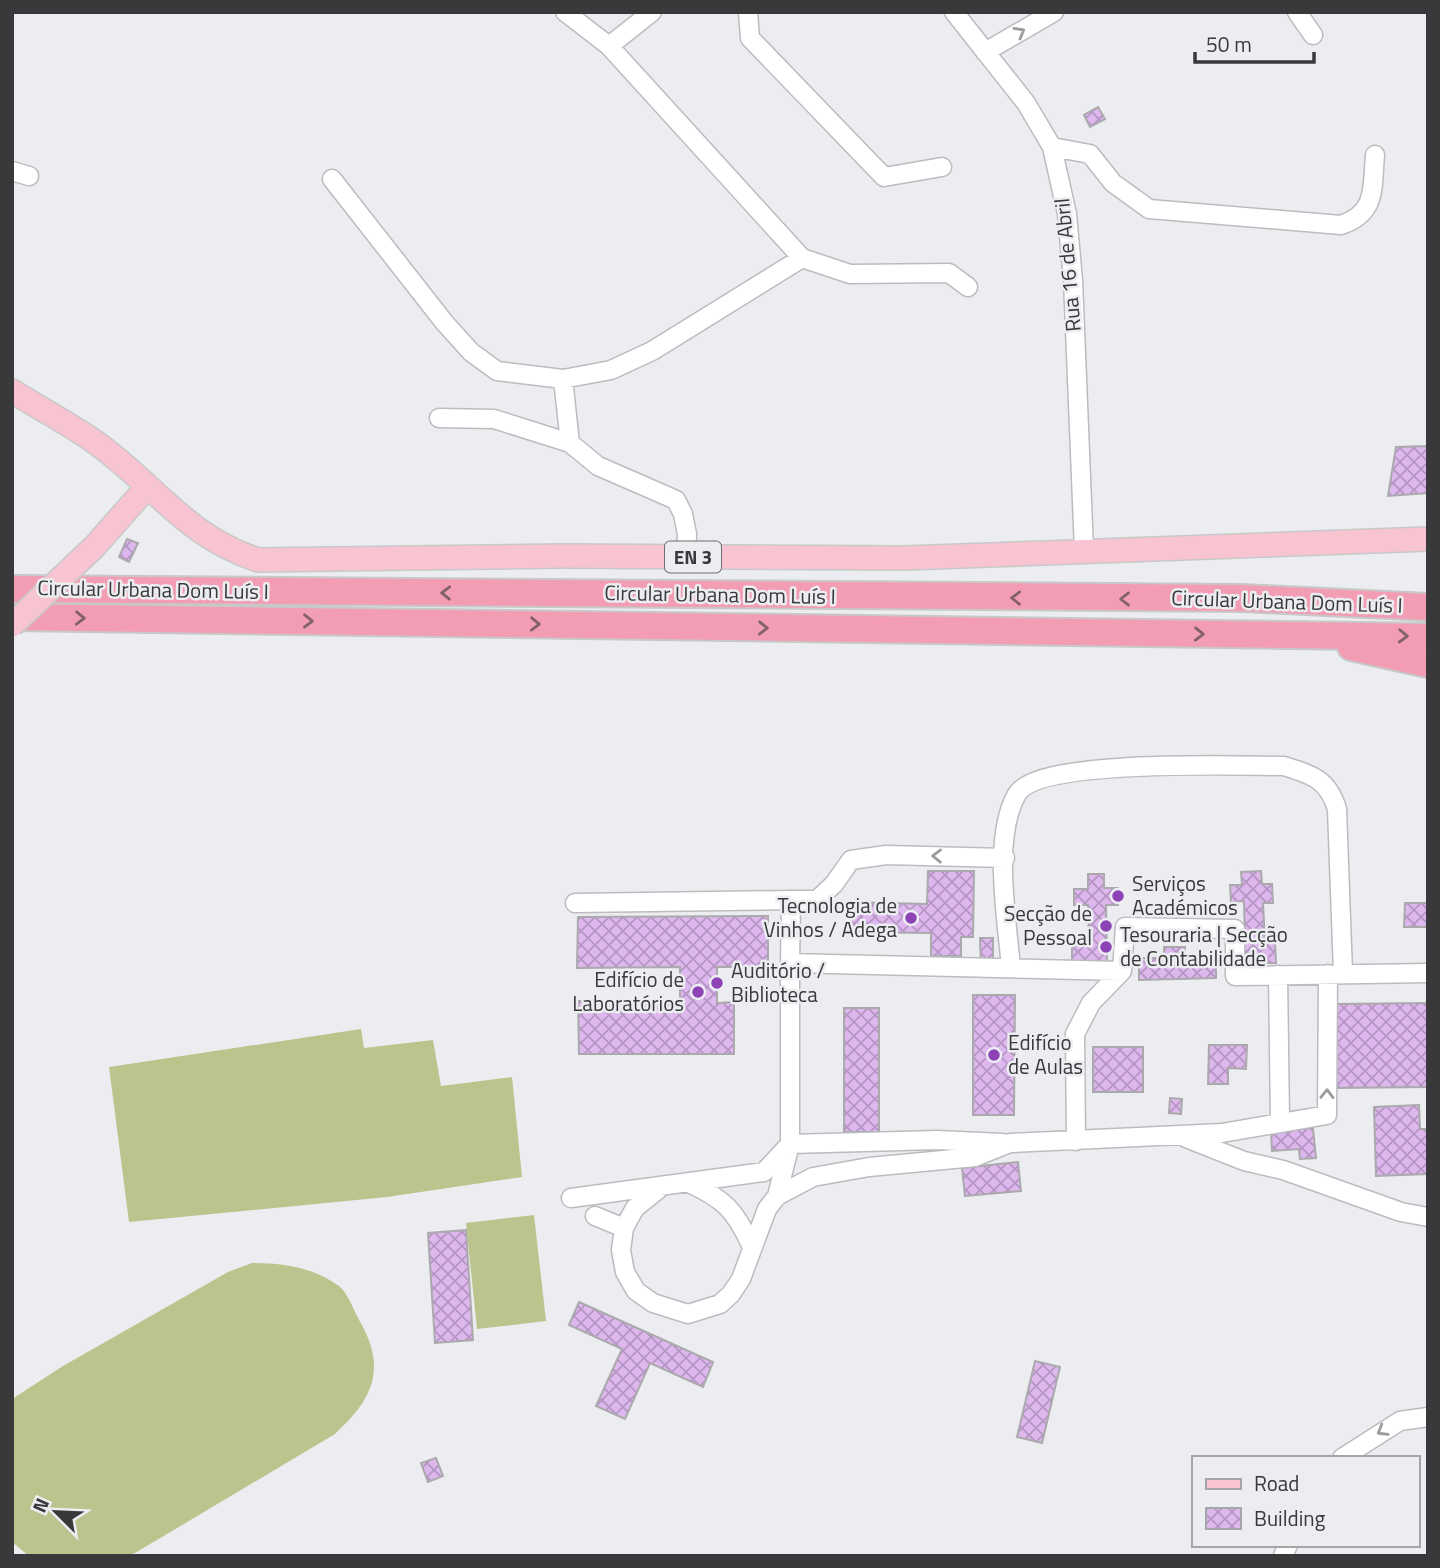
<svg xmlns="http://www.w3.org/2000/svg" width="1440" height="1568" font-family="'Titillium Web',sans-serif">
	<defs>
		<pattern id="building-cross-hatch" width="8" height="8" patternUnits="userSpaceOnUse" patternTransform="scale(1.75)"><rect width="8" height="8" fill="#ddb7ee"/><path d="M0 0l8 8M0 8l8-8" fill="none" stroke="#b496c2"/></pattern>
	</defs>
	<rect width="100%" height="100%" fill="#ecedf1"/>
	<path fill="#bcc38c" d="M361 1029 364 1048 433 1040 441 1086 512 1077 522 1177 387 1197 129 1222 109 1067Z
		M534 1215 546 1321 477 1329 466 1223Z
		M252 1263C283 1263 313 1267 339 1286 347 1292 353 1308 358 1318 387 1367 375 1397 335 1434L130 1556H29L12 1542V1399L63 1366 228 1272Z"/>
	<path fill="url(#building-cross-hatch)" stroke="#aba9ac" stroke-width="2" d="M1098 107 1105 119 1090 127 1084 115Z
		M1428 446V493L1388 496 1396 447Z
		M127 539 138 543 129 562 119 557Z
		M928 871H974L973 937H961V956H931V933L848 932V902L927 904Z
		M1261 871 1262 884H1272L1273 903H1263L1265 942H1275L1276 963 1239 964 1238 940H1245L1244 901 1231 902 1230 885H1242L1241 872Z
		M1088 874H1104V888H1118V905H1106L1107 961H1072V946H1089L1088 905H1074V889H1088Z
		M1405 903H1428V927H1404Z
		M768 916V967H717V1003L734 1002V1054H579L578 1001 680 1002V967L577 968 578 917Z
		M980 938H993V968H981Z
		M1164 947H1185V958H1216V978L1139 980V958H1164Z
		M973 995H1015L1014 1115H973Z
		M1428 1003V1087L1336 1088 1335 1004Z
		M844 1008H879V1132H844Z
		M1209 1045H1247L1246 1069 1228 1068V1084H1208Z
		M1093 1047H1143V1092H1093Z
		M1170 1098 1182 1099 1181 1114 1169 1113Z
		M1419 1105 1420 1129H1428V1174L1376 1176 1374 1107Z
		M1313 1128 1316 1158 1300 1159 1299 1149 1272 1151 1271 1131Z
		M1018 1162 1021 1191 965 1196 962 1168Z
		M466 1230 473 1340 435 1343 428 1233Z
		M579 1302 713 1362 703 1387 650 1363 625 1419 596 1406 622 1349 569 1325Z
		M1035 1361 1060 1367 1042 1443 1017 1437Z
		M436 1458 443 1476 428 1482 421 1463Z"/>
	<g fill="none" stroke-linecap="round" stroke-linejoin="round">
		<defs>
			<path id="minor" d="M565 12 609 46 802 258 850 274 949 273 968 287
				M748 12 750 38 884 177 942 167
				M954 12 1026 103 1052 147 1067 214 1073 280 1084 551
				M1297 12 1313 35
				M609 46 652 12
				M985 52 1054 12
				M1052 147 1090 154 1113 183 1149 209 1341 225C1377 213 1372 188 1375 155
				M12 171 29 176
				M332 179 444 322 471 352 497 371 563 379 611 370 652 351 802 258
				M563 379 570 443 598 466 676 500 683 514 687 534 686 557
				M439 418 494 419 570 443
				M791 900H817L834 884 851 860 886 855 1005 858
				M575 903 791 900 790 963 1122 971 1125 927 1235 929V976L1428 973
				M1011 968C1007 919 992 837 1017 794 1039 758 1239 766 1284 766 1312 775 1328 779 1337 809L1343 973
				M1278 975 1280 1122
				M1186 1138 1244 1161 1283 1170 1401 1212 1428 1217
				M1076 1141 1075 1034 1091 1003 1122 971
				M689 1183C724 1199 735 1210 751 1245
				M660 1188 635 1208 624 1228 621 1250 625 1272 636 1291 653 1303 688 1314 720 1304 731 1294 741 1279 767 1209 777 1196 813 1177 869 1167 975 1157 1010 1143 1222 1133 1327 1115 1328 974
				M777 1196 790 1144 937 1140 1003 1143
				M571 1198 764 1172 790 1144V963
				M595 1216 624 1228
				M1342 1458 1400 1421 1428 1417
				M1283 1556 1288 1545"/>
			<path id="major" d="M12 391C39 408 68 423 95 442 154 484 185 536 258 560L563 556 905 558 1428 539
				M95 546 147 487"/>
			<path id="highway" d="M12 589 1242 598 1428 607
				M12 617 1428 637
				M1351 647 1428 664"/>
		</defs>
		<use href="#minor" stroke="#bbbcbf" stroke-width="21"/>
		<use href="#major" stroke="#c8c8c8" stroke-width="26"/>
		<use href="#highway" stroke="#c8c8c8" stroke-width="30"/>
		<use href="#minor" stroke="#fff" stroke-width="18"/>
		<use href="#major" stroke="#f8c4d2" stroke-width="23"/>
		<use href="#highway" stroke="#f39db4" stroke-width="26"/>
		<defs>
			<path id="major-bridge" d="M12 625 95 546"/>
		</defs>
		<use href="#major-bridge" stroke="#c8c8c8" stroke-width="26" stroke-linecap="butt"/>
		<use href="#major-bridge" stroke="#f8c4d2" stroke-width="23"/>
	</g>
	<defs><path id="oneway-chevron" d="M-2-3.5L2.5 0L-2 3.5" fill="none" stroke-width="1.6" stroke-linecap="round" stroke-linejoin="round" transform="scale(1.75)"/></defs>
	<g stroke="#9c9c9d">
		<use href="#oneway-chevron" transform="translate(1020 32) rotate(-30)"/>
		<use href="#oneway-chevron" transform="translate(937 856) rotate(-179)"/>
		<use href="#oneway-chevron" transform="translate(1327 1094) rotate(-89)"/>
		<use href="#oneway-chevron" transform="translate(1382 1431) rotate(149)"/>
	</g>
	<g stroke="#83616b">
		<use href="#oneway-chevron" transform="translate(446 593) rotate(-179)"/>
		<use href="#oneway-chevron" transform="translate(1016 598) rotate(-179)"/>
		<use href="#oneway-chevron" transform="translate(1125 599) rotate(180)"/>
		<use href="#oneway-chevron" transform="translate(80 618) rotate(1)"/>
		<use href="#oneway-chevron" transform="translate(308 621) rotate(1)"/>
		<use href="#oneway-chevron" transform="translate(535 624) rotate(1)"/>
		<use href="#oneway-chevron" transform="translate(763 628) rotate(1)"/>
		<use href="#oneway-chevron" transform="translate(1199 634) rotate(1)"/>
		<use href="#oneway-chevron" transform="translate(1403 636) rotate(2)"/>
	</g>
	<g fill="#8d43b5" stroke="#ecedf1" stroke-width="2.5">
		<circle cx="1118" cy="896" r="7"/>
		<circle cx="911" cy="918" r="7"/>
		<circle cx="1106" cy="926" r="7"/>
		<circle cx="1106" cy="947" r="7"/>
		<circle cx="717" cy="983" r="7"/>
		<circle cx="698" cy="992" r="7"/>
		<circle cx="994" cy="1055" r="7"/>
	</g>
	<g text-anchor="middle" stroke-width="5" stroke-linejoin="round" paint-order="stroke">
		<rect fill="#ecedf1" stroke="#6f6f72" stroke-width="2" x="665" y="541.5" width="56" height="31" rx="5"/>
		<g font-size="19" font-weight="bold" fill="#39393b">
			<text x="693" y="564">EN 3</text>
		</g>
		<g font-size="21" fill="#39393b" stroke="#ecedf1">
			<text transform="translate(1068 265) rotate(-95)" y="7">Rua 16 de Abril</text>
			<text transform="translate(153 590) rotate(1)" y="7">Circular Urbana Dom Luís I</text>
			<text transform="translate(720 595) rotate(1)" y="7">Circular Urbana Dom Luís I</text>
			<text transform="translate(1287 602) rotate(2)" y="7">Circular Urbana Dom Luís I</text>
		</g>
		<g font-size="21" fill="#39393b" stroke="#ecedf1" text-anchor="start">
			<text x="1132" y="891">Serviços<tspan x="1132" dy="24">Académicos</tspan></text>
			<text x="897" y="913" text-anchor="end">Tecnologia de<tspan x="897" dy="24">Vinhos / Adega</tspan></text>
			<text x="1092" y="921" text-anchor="end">Secção de<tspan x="1092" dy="24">Pessoal</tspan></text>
			<text x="1120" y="942">Tesouraria | Secção<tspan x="1120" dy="24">de Contabilidade</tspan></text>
			<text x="731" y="978">Auditório /<tspan x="731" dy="24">Biblioteca</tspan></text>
			<text x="684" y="987" text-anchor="end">Edifício de<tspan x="684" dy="24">Laboratórios</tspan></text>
			<text x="1008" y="1050">Edifício<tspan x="1008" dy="24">de Aulas</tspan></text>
		</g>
	</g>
	<rect width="1440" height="1568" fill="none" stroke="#39393b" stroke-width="28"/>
	<rect x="1192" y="1456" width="228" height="91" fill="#ecedf1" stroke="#a4a5a8" stroke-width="2"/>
	<rect x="1206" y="1479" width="35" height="10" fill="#f8c4d2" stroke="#a4a5a8" stroke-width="2"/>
	<text x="1254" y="1491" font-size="21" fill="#39393b">Road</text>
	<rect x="1206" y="1508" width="35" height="21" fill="url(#building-cross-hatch)" stroke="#a4a5a8" stroke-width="2"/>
	<text x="1254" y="1526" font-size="21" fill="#39393b">Building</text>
	<g transform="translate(56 1512) rotate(294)" stroke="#ecedf1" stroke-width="5" paint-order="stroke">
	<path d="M0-5L12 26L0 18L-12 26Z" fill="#39393b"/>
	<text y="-10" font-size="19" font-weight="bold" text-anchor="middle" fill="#39393b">N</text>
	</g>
	<path d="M1195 52v10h119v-10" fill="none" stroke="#39393b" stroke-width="3.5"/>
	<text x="1206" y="52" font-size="21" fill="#39393b" stroke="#ecedf1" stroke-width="5" paint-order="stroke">50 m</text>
</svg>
